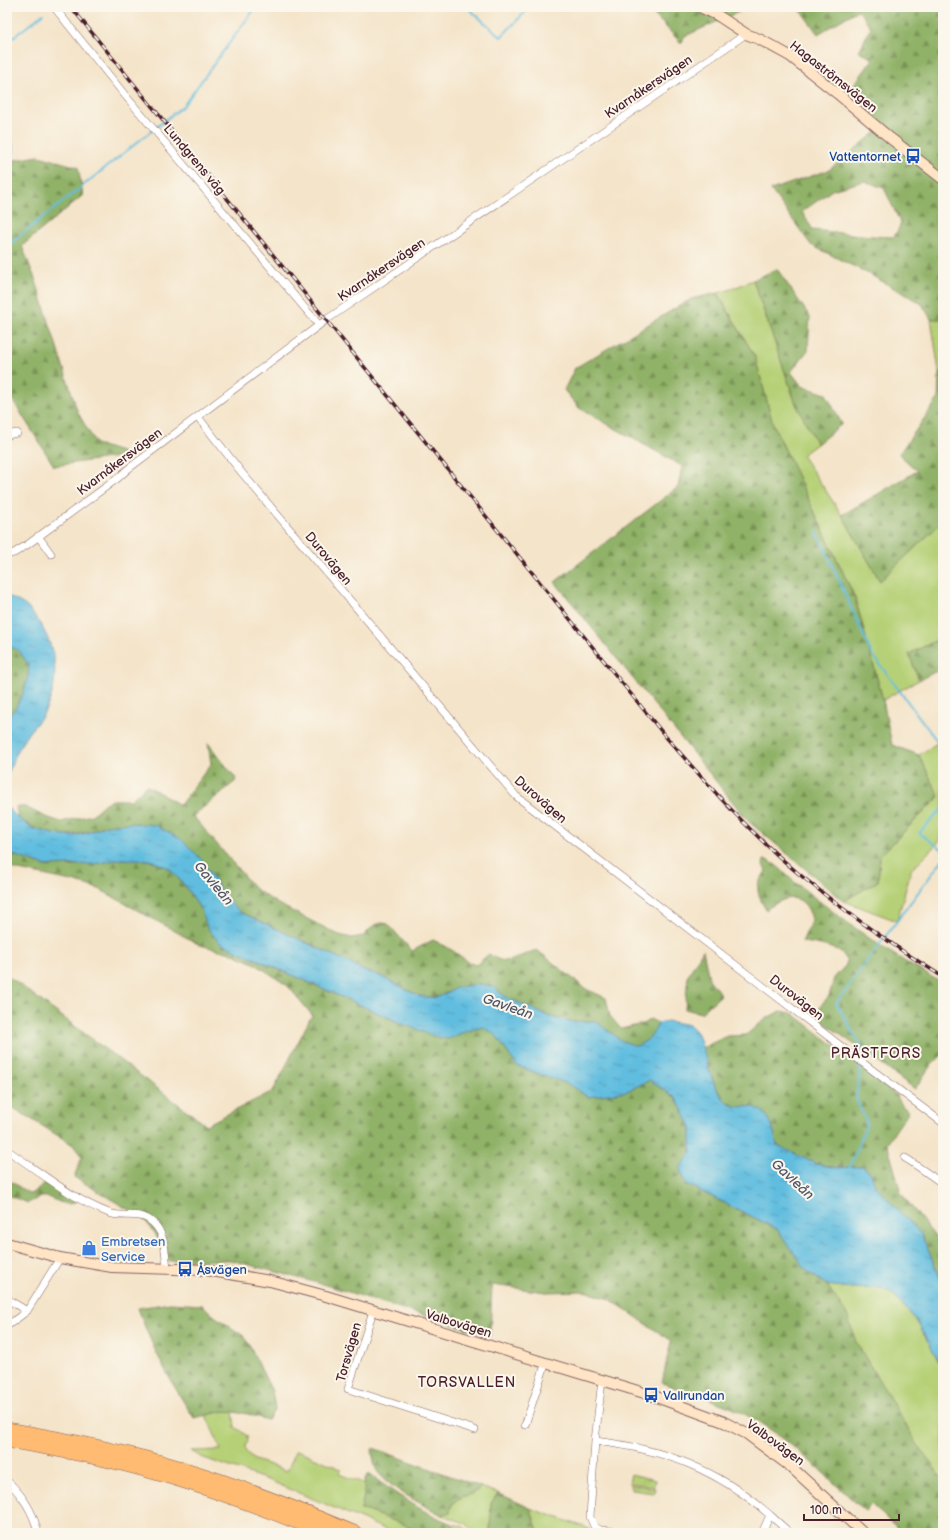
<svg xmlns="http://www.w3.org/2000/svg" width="950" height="1540" font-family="'Balsamiq Sans',sans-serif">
	<defs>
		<pattern id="forest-firs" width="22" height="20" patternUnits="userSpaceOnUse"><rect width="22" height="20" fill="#90b267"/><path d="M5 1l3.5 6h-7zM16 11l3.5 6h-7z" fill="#789055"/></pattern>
		<pattern id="park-crowns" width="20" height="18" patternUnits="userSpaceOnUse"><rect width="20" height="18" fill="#b5d076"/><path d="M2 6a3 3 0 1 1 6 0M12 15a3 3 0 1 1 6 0" fill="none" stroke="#9db266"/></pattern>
		<pattern id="water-ripples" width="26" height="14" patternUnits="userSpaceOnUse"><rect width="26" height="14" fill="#61bddf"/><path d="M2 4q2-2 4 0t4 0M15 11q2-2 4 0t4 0" fill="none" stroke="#5299b5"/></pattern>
	</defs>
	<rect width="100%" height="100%" fill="#fbf7ec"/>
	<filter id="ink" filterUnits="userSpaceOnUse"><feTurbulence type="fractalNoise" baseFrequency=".025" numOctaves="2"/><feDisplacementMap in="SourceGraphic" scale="8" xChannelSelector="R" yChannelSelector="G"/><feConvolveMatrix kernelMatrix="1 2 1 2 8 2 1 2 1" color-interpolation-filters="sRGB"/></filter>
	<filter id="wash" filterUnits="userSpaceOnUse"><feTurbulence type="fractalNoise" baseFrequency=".012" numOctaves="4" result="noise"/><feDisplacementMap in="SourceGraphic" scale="16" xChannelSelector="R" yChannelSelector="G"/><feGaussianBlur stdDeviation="0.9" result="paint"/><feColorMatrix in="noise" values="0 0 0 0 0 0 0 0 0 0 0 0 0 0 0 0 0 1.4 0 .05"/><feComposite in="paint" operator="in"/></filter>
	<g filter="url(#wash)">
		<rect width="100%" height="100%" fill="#f4e4c9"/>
		<path fill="#b5d076" stroke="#807850" d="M753 280 796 404 817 444 802 455 842 515 880 581 943 521V637L909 654 919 680 883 700 855 598 773 424 755 357 718 293 729 290Z
			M931 319H943V372H939Z
			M943 739V838L911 870 897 921 844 901 878 881 880 856 939 797 919 755Z
			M827 1285 852 1288H883L894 1295 916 1320 943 1369V1533H903L871 1504Z
			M225 1411 233 1412 235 1427 247 1436 248 1442 245 1446 246 1452 255 1460 287 1471 296 1451H300L341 1469 339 1474 363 1483 365 1491 361 1509 428 1533H394L268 1480 201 1457 191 1451 221 1450 206 1415Z
			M481 1487 498 1493 491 1503 490 1533H477L465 1523 442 1515 450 1512C452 1493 471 1499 481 1487Z
			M530 1508 590 1529 589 1533H539Z
			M452 1524 462 1526 472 1533H456Z"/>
		<path fill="url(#forest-firs)" stroke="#6d6849" fill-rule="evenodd" d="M647 7H758L743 10 683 37 681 43Z
			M798 7H943V319H931L922 304 869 274 811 245 771 190 829 170 880 129 845 97 873 59 859 51 871 27 858 10 818 34ZM864 181 884 188 901 224 894 237 871 236 813 230 802 212 832 190Z
			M39 156 78 167 83 195 22 246 36 281 78 413 96 444 130 455 54 466 7 391V196L14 160Z
			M777 269 810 317 808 350 791 372 802 386 826 394 842 424 817 444 796 404 753 280Z
			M717 293 755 357 773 424 855 598 883 700 892 745 919 755 939 796 880 856 878 881 844 901 748 821 555 582 678 487 682 466 579 408 564 390 575 368 691 299Z
			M939 372H943V521L880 581 842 515 917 471 899 454 938 399Z
			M943 637V668L919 680 909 654Z
			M7 646 18 650 29 665C28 685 21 704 7 718Z
			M208 743 237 780 193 816 255 889 278 904 339 935 352 938 363 936 374 925 382 923 388 924 412 951 433 940C442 944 451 949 459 955 465 959 468 963 476 965L489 954C509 969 517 955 537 950L586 989 606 998 610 1016 621 1029 643 1024 650 1019 658 1023C653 1036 649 1040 637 1046L622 1042 595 1021 573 1022 550 1017 504 996 494 987 481 984 458 987 436 998 419 996 378 975 361 970 348 962 240 912 225 897 202 860 107 825C73 839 49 840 18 818L16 807H25L46 817 61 822 92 815 105 803 113 800H131L146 785 180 805 211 764Z
			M7 853 46 866 94 864 121 859 150 860 169 868 186 887 201 910 209 929 255 959 403 1024 467 1031 483 1027 495 1034 517 1066 568 1084 588 1097 627 1091 650 1080 676 1098 691 1127V1153L680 1168 684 1183 777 1229 807 1271 827 1285 848 1317 856 1342 918 1445 943 1480V1533H903L871 1504 865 1511C823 1474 783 1430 732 1408 709 1398 685 1391 662 1383L671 1341 610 1299 584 1291 546 1292 492 1285 490 1336 329 1286 231 1260 164 1261 161 1246 155 1233 144 1219 74 1177 82 1157 73 1145 7 1104V975L206 1125 273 1091 312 1015 288 986 254 963 231 953 200 945 99 889 76 882 14 869 7 865Z
			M764 860C776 861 786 876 796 883 842 919 890 956 943 983V1054L929 1068 915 1089 826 1024 818 1015 821 1005 829 996 834 978 846 965C846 962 847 959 844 956 838 947 812 943 802 942L812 919C804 891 785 895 766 910 762 903 755 890 759 882 761 878 764 875 766 871L763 865Z
			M703 950 709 979 721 995 701 1013 685 1009 688 975Z
			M781 1011 792 1013 882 1082 896 1095 903 1107 909 1111 887 1143 901 1193 943 1247V1281L940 1277 921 1234 875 1186 871 1173 862 1166 838 1168 816 1164 780 1148 777 1145 773 1131 747 1106C744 1107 740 1108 738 1108 717 1107 708 1064 702 1048L727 1036 746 1035 765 1019Z
			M7 1179 30 1194 36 1191 47 1181 78 1199C67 1212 53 1195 42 1197 38 1198 32 1201 28 1203L7 1195Z
			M170 1303 203 1305 213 1315 245 1337 272 1391 275 1409 268 1420 248 1414 225 1411 194 1418C171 1383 151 1347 138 1308Z
			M373 1448 481 1487C471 1499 452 1493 450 1512L442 1515C425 1506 385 1486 376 1469 374 1463 373 1456 372 1450Z
			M369 1474C395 1493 421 1512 452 1524L456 1533H428L361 1509C362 1503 364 1498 364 1492 365 1484 362 1480 369 1474Z
			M498 1493 530 1508 539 1533H490L491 1503Z"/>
		<path fill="url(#park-crowns)" stroke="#807850" d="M631 1474 655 1480 654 1486 629 1483Z
			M631 1485 655 1488 654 1493 631 1490Z"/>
		<path fill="url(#water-ripples)" stroke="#566e85" d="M7 595C13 599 23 603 28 608 55 638 64 676 44 713 40 720 34 726 29 732 19 747 11 762 7 779V718C21 704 28 685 29 665L18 650 7 646Z
			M7 807 18 818 32 828 53 834 74 836 90 832 107 825 129 823 155 825 181 839 202 860 225 897 240 912 348 962 361 970 378 975 419 996 436 998 458 987 481 984 494 987 504 996 550 1017 573 1022 595 1021 622 1041 637 1046C649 1040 653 1036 658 1023L667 1021 690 1025C693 1028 696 1031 698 1034 700 1039 701 1044 703 1049 708 1066 712 1086 724 1099 740 1117 754 1094 770 1121 774 1128 774 1137 777 1145L816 1164 838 1168 862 1166 871 1173 875 1186 921 1234 940 1277 943 1281V1369L916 1320 894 1295 882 1288H852L827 1285 807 1271 777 1229 684 1183 680 1168 691 1153V1127L676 1098 650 1080 627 1091 588 1097 568 1084 517 1066 495 1034 483 1027 467 1031 448 1039 434 1036 403 1024 220 943 208 929 201 910 186 887 169 868 150 860 121 859 94 864 46 866 7 853Z"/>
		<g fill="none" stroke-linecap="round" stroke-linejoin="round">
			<path stroke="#61bddf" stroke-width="2" d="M467 7 501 37 530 7
				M7 42 43 14
				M7 130 13 146 7 216
				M7 246 183 106 256 7
				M817 532 872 654 943 749
				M943 808 919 833 943 850
				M862 1053 863 1049 836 1003 943 859
				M849 1169 867 1123 856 1098 861 1066"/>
		</g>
	</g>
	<g filter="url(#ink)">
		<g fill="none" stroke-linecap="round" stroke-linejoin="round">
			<defs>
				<path id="street" d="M54 7 124 94 319 325
					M198 417 242 473 516 796 859 1060 943 1123
					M7 435 17 433
					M38 536 51 554
					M7 555 14 553 27 545 118 478 128 469 326 320 746 34
					M7 1150C40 1172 72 1199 109 1213 121 1218 137 1212 148 1219 166 1230 165 1252 167 1269
					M905 1158 910 1161 943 1184
					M7 1299 27 1311 60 1258
					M373 1311 348 1389 475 1430
					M7 1326 27 1311
					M602 1380 595 1441 590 1517 594 1526 600 1530 634 1533
					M525 1425 546 1362
					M595 1441C664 1449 717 1469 770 1515L762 1533
					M7 1481C22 1494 34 1513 38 1533
					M770 1515 790 1533"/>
				<path id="secondary" d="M700 7 717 15 746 34 759 39 790 56 838 94 890 138 943 179
					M7 1243 60 1258 112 1267 206 1270 270 1281 326 1296 651 1395 724 1422 747 1434 791 1467 863 1533"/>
				<path id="highway" d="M7 1429C66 1439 125 1451 182 1468 242 1486 299 1509 356 1533
					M7 1441C48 1448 89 1455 129 1466 195 1483 260 1507 323 1533"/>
			</defs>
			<use href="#street" stroke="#866462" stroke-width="8"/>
			<use href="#secondary" stroke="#866462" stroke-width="12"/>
			<use href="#highway" stroke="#866462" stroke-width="14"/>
			<use href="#street" stroke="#fff" stroke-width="7"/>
			<use href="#secondary" stroke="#ffe4c6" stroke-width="10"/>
			<use href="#highway" stroke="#febb71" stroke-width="13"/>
			<defs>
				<path id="rail" d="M71 7 666 737C708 785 750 833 799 874 845 912 893 946 943 977"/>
			</defs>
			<use href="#rail" stroke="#4a1f2b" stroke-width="3.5"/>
			<use href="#rail" stroke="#fbf7ec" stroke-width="2" stroke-dasharray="6" stroke-linecap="butt"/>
		</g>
	</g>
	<defs>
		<symbol id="bus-bare" viewBox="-9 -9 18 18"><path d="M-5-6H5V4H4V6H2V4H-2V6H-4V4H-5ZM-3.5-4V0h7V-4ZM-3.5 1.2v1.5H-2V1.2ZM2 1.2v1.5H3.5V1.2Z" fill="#1a4fb4" stroke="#fbf7ec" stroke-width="2.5" paint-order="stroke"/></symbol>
		<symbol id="shop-bare" viewBox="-9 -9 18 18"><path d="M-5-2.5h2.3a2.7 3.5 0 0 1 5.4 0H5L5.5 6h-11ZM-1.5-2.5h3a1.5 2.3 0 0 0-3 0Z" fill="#3f7fe0" stroke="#fbf7ec" stroke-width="2.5" paint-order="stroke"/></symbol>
	</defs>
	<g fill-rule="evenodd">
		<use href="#bus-bare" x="902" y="145" width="22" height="22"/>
		<use href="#shop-bare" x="78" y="1237" width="22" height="22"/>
		<use href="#bus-bare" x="174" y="1258" width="22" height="22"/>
		<use href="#bus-bare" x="640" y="1384" width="22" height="22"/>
	</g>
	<g text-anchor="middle" stroke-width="4" stroke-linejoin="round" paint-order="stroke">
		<g font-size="13" fill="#4a1f2b" stroke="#fbf7ec">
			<text transform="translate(834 76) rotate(38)" y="5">Hagaströmsvägen</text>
			<text transform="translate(648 86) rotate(-34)" y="5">Kvarnåkersvägen</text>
			<text transform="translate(195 159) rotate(50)" y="5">Lundgrens väg</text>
			<text transform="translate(381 269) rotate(-34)" y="5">Kvarnåkersvägen</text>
			<text transform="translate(119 461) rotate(-37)" y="5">Kvarnåkersvägen</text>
			<text transform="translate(329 558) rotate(50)" y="5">Durovägen</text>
			<text transform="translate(541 799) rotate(41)" y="5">Durovägen</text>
			<text transform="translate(797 997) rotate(38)" y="5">Durovägen</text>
			<text transform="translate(459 1323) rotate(17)" y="5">Valbovägen</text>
			<text transform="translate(348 1352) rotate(-74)" y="5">Torsvägen</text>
			<text transform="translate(776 1442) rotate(36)" y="5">Valbovägen</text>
		</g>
		<g font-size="13" fill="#164399" stroke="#fbf7ec" text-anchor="start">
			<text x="901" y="161" text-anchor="end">Vattentornet</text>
			<text x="197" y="1274">Åsvägen</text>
			<text x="663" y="1400">Vallrundan</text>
		</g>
		<g font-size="13" fill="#366cbe" stroke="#fbf7ec" text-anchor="start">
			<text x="101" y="1246">Embretsen<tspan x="101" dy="15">Service</tspan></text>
		</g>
		<g font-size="14" font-style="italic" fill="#52566a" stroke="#fbf7ec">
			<text transform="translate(214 883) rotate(50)" y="5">Gavleån</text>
			<text transform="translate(508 1006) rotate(19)" y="5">Gavleån</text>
			<text transform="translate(793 1179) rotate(43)" y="5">Gavleån</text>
		</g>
		<g font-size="14" letter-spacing="1" fill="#4a1f2b" stroke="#fbf7ec">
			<text x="876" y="1058">PRÄSTFORS</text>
			<text x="467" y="1387">TORSVALLEN</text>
		</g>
	</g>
	<rect width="950" height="1540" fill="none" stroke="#fbf7ec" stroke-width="24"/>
	<path d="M804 1514v6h95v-6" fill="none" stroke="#4a1f2b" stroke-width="2"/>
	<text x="810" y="1514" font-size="12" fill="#4a1f2b" stroke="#fbf7ec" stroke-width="3" paint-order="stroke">100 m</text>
</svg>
